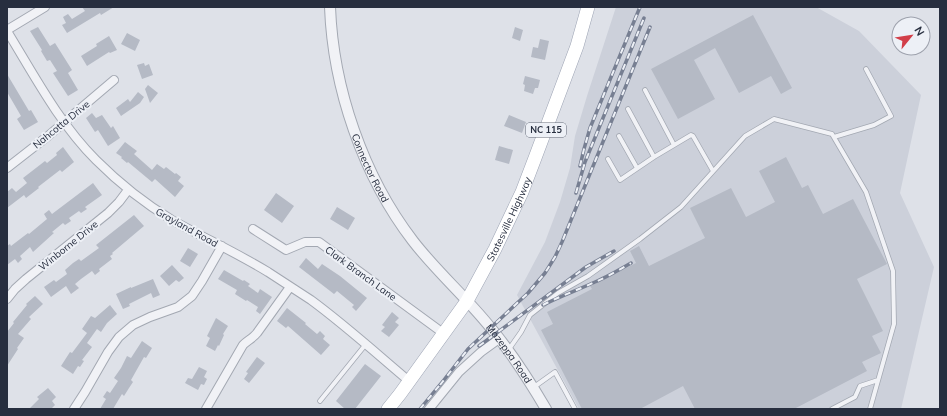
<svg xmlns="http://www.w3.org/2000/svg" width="947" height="416" font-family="Mulish,sans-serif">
	<rect width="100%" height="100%" fill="#dee1e8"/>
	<path fill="#ccd0da" d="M616 7H816L859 31 921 95 900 193 934 267 901 409H579L517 295 545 242 560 202 570 168 575 136 587 96Z"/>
	<path fill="#b5bac5" d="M82 7H114L101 15 100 13 67 33 62 25 66 23 63 17 68 14 72 19 85 11Z
		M753 15 792 88 781 94 771 76 739 93 715 48 694 60 715 99 678 119 651 69Z
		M38 27 50 46 55 43 72 70 68 73 78 90 68 96 53 73 57 71 50 60 47 61 41 51 42 50 30 31Z
		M515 27 523 30 520 41 512 38Z
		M127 33 140 40 135 51 121 44Z
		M109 36 117 50 110 53 109 52 87 66 81 56 97 46 96 44Z
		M540 39 549 41 545 60 531 57 533 47 538 48Z
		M144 63 145 66 149 64 153 75 142 79 137 65Z
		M7 74 29 111 31 110 38 122 24 130 17 119 21 116 7 92Z
		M525 76 540 80 538 88H535L533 94 524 91 525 85 523 84Z
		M148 85 158 93 150 103 145 89Z
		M138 92 144 97 140 103 121 116 116 108 128 99 130 102Z
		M92 113 96 118 102 115 111 128 113 126 120 138 108 146 98 130 95 132 86 118Z
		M509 115 526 122 522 133 504 126Z
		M125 142 137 151 134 154 152 170 157 164 164 169 166 167 175 174 176 173 181 177 178 181 184 186 175 197 155 179 152 182 128 162 127 163 121 158 122 157 116 153Z
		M499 146 513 150 509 164 495 160Z
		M63 147 74 162 62 172 60 170 38 187 39 188 26 198 24 195 7 208V192L12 188 16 192 27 183 23 178 45 161 47 163 57 155 56 153Z
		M786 157 802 188 808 185 823 214 853 199 887 264 857 279 883 331 872 336 881 353 862 362 867 371 794 409H695L683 386 640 409H582L541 330 553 324 547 312 592 289 590 286 636 263 630 251 639 246 649 266 705 238 690 208 731 188 746 217 775 202 759 171Z
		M93 183 102 195 85 207 87 209 81 213 79 211 69 218 71 221 65 225 63 223 52 232 54 233 33 252 30 247 20 256 22 259 18 263 15 259 7 265V246L10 244 11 246 28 233 29 234 47 219 44 214 49 210 52 214Z
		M276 193 294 206 282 223 264 210Z
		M337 207 355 218 348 230 330 219Z
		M134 215 144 226 112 253 113 254 110 256 112 259 99 269 100 271 95 275 92 271 81 279 75 284 79 288 71 294 66 286 51 297 44 287 54 280 56 282 67 274 65 270 73 263 79 259 81 261 99 248 96 245Z
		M188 248 198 254 190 267 180 261Z
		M306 258 318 269 322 264 340 276 367 298 356 311 352 307 354 305 337 291 334 294 299 267Z
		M172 265 184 278 179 282 176 280 169 286 160 276Z
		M224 270 243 281 244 280 250 284 248 286 258 293 260 289 272 297 260 314 256 311 258 307 247 300 246 301 235 294 237 290 218 279Z
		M153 279 160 295 153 298 151 293 129 304 130 306 123 309 116 294 131 287V288Z
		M35 296 43 304 29 317 31 319 18 334 24 338 17 348 18 349 7 366V332L14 323 13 322 27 305 26 304Z
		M110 305 117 314 107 323 101 332 97 329 87 343 92 347 82 360 84 361 80 367 78 366 73 374 61 366 70 352 72 353 87 333 82 329 91 316 95 318Z
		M287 308 306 323 305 324 317 334 320 331 325 336 323 339 330 345 321 355 288 326 286 328 277 321Z
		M392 312 399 318 395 322 399 325 389 337 381 331 385 327 382 325Z
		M216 318 228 326 223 334 224 335 219 346 218 345 215 351 206 346 210 338 207 336Z
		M142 341 152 348 146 358 144 357 131 380 133 382 129 388 124 396 122 394 113 409H100L106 399 103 397 107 391 110 393 118 381 114 378 121 368 127 356 131 358Z
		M257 357 265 363 249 383 244 379 248 373 246 372Z
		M365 364 381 376 355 409H345L336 401Z
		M199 367 207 371 204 377 207 379 204 385 201 384 198 390 185 383 188 378 192 379Z
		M48 388 56 397 52 401 55 405 51 409H29L39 399 37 397Z"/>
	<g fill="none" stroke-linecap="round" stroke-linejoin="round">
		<defs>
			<path id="service" d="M645 90 674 145
				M628 109 654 157
				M619 136 637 168
				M834 137 874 125 891 116 866 69
				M608 159 620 180 654 157 691 135 693 136 713 171
				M509 349 521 332 530 315 558 293 588 276 640 239 681 207 745 136 774 119 832 134 866 192 893 271 894 324 870 409
				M534 387 555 372 575 409
				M320 401 366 344
				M832 409 855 397 860 386 878 380"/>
			<path id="minor" d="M7 30 45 7
				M7 31C34 75 59 123 96 160 119 183 144 203 172 220 204 238 237 253 268 272 282 281 297 291 311 300 345 325 377 354 409 381
				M7 168 48 136 114 80
				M253 229 286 250 305 242H319L443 333
				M7 299 15 289 26 279 108 213 119 202 128 190
				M74 409 85 392 108 352 119 337 133 325 150 317 178 307 192 296 202 281 222 246
				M206 409 243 345C247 341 253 338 257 333L290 287
				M429 409 459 372 481 352 499 339"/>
			<g id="tertiary">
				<path id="s1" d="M330 7C333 88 363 176 413 241 436 271 466 297 490 327 511 352 529 380 546 409"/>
			</g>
			<g id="primary">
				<path id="s2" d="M388 409 400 394 467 301 495 249 522 192 535 158 577 46 588 7"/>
			</g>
		</defs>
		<use href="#service" stroke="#a3a8b2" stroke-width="5.5"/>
		<use href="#minor" stroke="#a3a8b2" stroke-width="10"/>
		<use href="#tertiary" stroke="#a3a8b2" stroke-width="12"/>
		<use href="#primary" stroke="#9da4b4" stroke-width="14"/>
		<use href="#service" stroke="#f1f2f6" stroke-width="4"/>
		<use href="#minor" stroke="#f1f2f6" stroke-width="8"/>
		<use href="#tertiary" stroke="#f1f2f6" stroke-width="10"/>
		<use href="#primary" stroke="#fff" stroke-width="13"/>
		<defs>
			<path id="rail" d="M580 166 584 149 590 128 640 7
				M576 193 585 162 644 18
				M543 305C560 296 578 290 595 282 607 277 619 270 631 263
				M479 346 586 267 614 251
				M440 385 468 349 528 293 545 273 555 257 562 242 650 27
				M420 409 443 381"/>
		</defs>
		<use href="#rail" stroke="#777f92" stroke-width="3.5"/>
		<use href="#rail" stroke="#edf0f6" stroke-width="2" stroke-dasharray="6" stroke-linecap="butt"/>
	</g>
	<g text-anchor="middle" stroke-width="4" stroke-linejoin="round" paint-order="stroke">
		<rect fill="#edf0f6" stroke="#626876" stroke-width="1" x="526" y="123" width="40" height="14" rx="3"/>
		<g font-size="9" font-weight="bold" fill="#272e3f">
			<text x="546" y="133">NC 115</text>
		</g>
		<g font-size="10" fill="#272e3f" stroke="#edf0f6">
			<text transform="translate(61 124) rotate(-39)" y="4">Nahcotta Drive</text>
			<text dy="4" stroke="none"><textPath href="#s1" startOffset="167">Connector Road</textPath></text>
			<text dy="4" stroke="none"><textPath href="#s2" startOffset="226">Statesville Highway</textPath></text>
			<text transform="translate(187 227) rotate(29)" y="4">Grayland Road</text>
			<text transform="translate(68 245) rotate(-39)" y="4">Winborne Drive</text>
			<text transform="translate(361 273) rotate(36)" y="4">Clark Branch Lane</text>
			<text dy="4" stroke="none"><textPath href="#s1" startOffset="400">Mazeppa Road</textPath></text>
		</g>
	</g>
	<rect width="947" height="416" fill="none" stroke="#272e3f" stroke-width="16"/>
	<g transform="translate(911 36) rotate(60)"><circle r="19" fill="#edf0f6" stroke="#9ea2ad"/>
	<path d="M0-3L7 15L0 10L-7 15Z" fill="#d23e49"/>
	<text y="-6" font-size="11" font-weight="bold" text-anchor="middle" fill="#272e3f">N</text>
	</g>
</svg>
